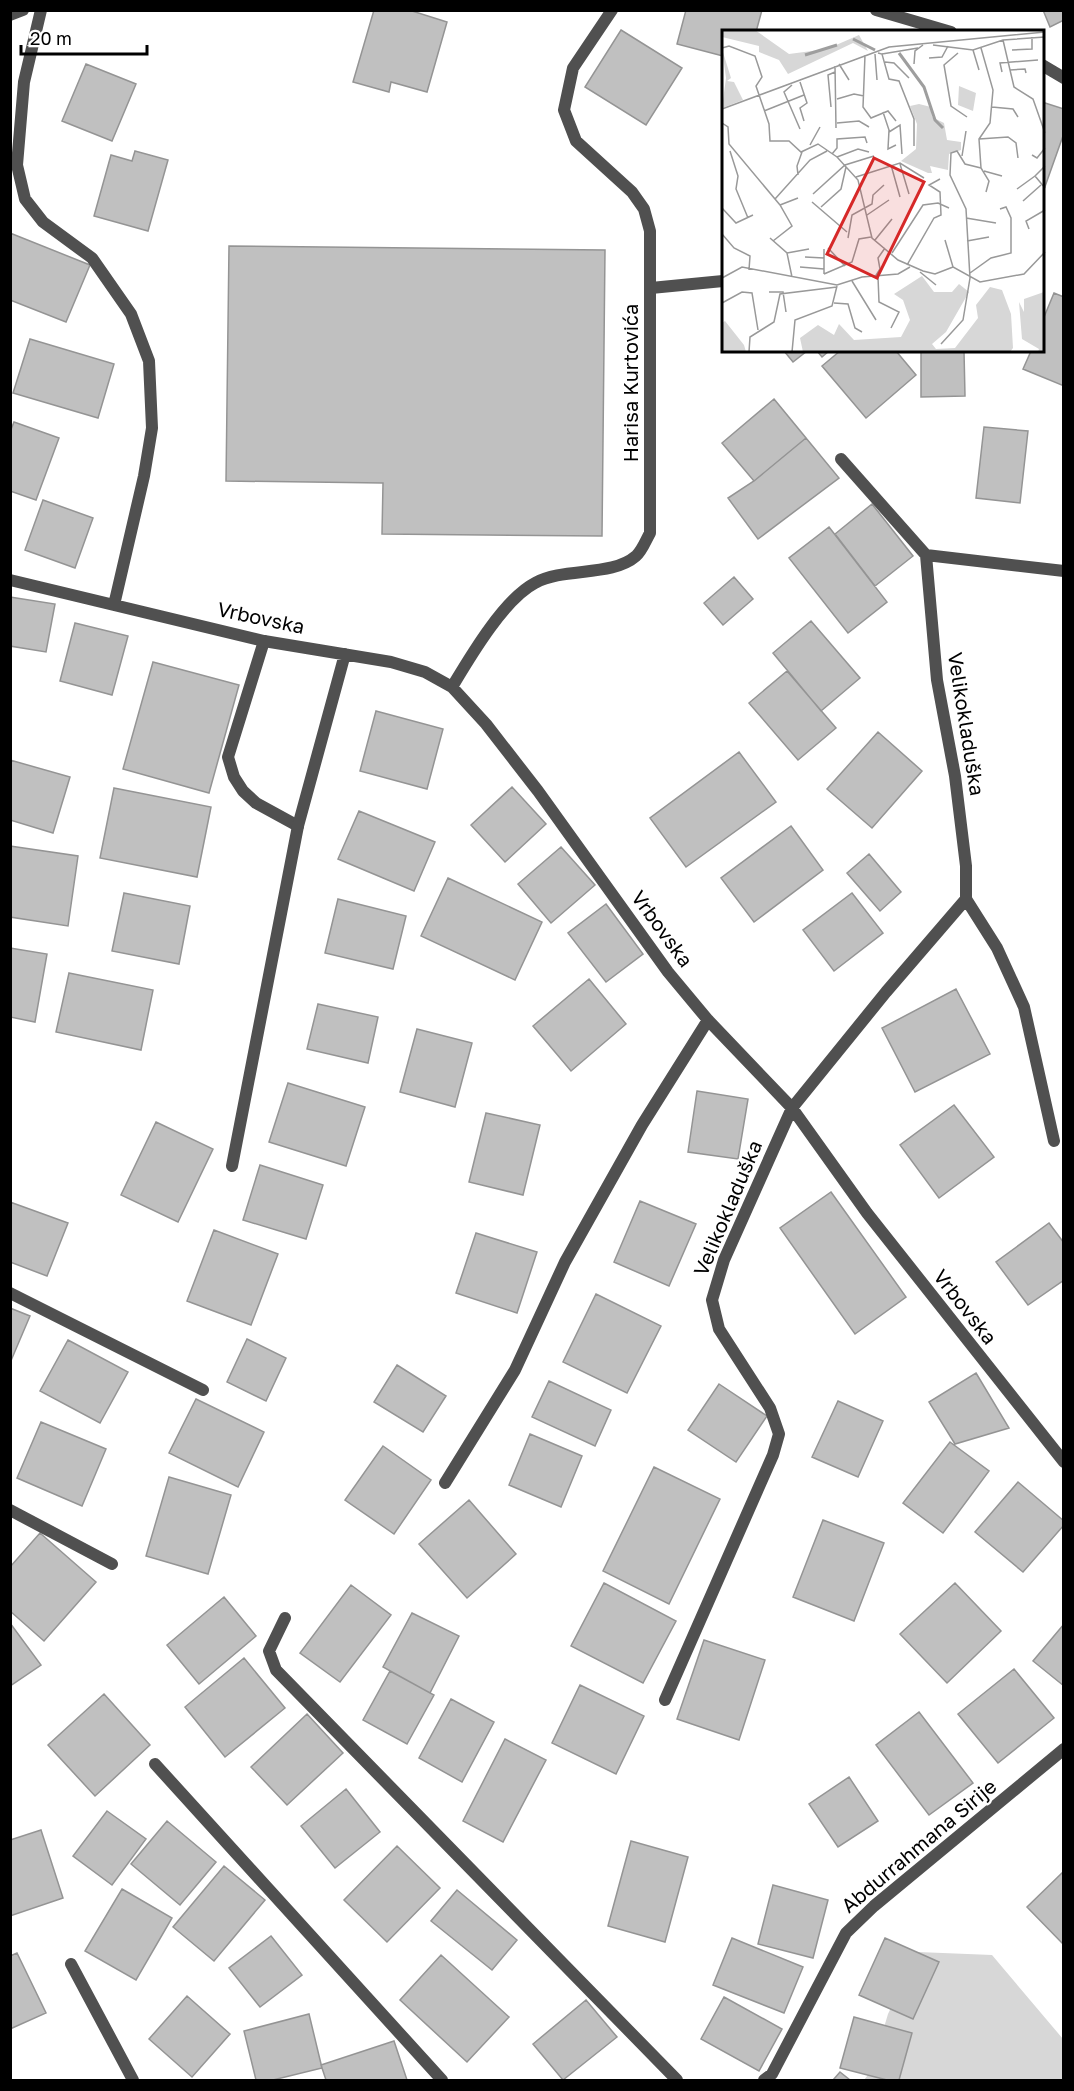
<svg xmlns="http://www.w3.org/2000/svg" width="1074" height="2091" font-family="'Golos Text',sans-serif">
	<rect width="100%" height="100%" fill="#fff"/>
	<path fill="#d7d7d7" d="M918 1952 992 1955 1063 2039V2080H864L871 2071 888 2014Z"/>
	<path fill="#c0c0c0" stroke="#949494" stroke-width="1.5" d="M374 10H409L447 22 427 92 391 82 389 92 353 82Z
		M686 10H762L756 32H723V56L677 44Z
		M1043 10H1064V20L1050 27Z
		M621 30 682 68 646 125 585 87Z
		M86 64 136 84 112 141 62 121Z
		M1042 102 1064 109V133L1042 195Z
		M135 151 168 160 148 231 94 216 111 155 132 161Z
		M10 233 90 265 66 322 10 300Z
		M229 246 605 250 602 536 382 534 383 483 226 481Z
		M1054 293 1064 297V386L1023 369 1031 351H1042V322Z
		M30 339 114 364 98 418 13 393Z
		M784 351H807L793 362Z
		M817 351H829L822 357Z
		M840 351H896L916 375 866 418 822 366Z
		M921 351H964L965 396 921 397Z
		M774 399 806 438 754 481 722 443Z
		M14 422 59 438 36 500 10 491V432Z
		M984 427 1028 431 1020 503 976 498Z
		M806 438 839 478 758 539 728 498 754 481Z
		M43 500 93 518 75 568 25 550Z
		M872 504 913 556 875 586 835 534Z
		M829 527 887 602 848 633 789 558Z
		M734 577 753 599 723 625 704 603Z
		M10 597 55 604 46 652 10 646Z
		M811 621 860 678 821 711 773 653Z
		M75 623 128 636 112 695 60 681Z
		M153 662 239 685 209 793 123 769Z
		M787 671 836 728 798 760 749 703Z
		M376 711 443 729 427 789 360 771Z
		M878 732 922 771 872 828 827 789Z
		M739 752 776 802 686 867 650 818Z
		M10 760 70 777 53 833 10 820Z
		M512 787 546 824 505 862 471 825Z
		M114 788 211 807 197 877 100 858Z
		M359 811 435 842 414 891 338 859Z
		M791 826 823 870 754 922 721 878Z
		M10 846 78 856 68 926 10 917Z
		M561 847 595 885 551 923 518 884Z
		M869 854 901 892 880 911 847 873Z
		M448 878 542 922 515 980 421 936Z
		M124 893 190 906 179 964 112 951Z
		M852 893 883 933 834 971 803 930Z
		M338 899 406 916 393 969 325 953Z
		M606 904 643 954 606 982 568 933Z
		M10 948 47 954 35 1022 10 1017Z
		M69 973 153 990 141 1050 56 1032Z
		M589 979 626 1024 571 1071 533 1026Z
		M956 989 990 1054 915 1092 882 1028Z
		M318 1004 378 1017 368 1063 307 1049Z
		M417 1029 472 1043 455 1107 400 1092Z
		M288 1083 365 1107 346 1166 269 1142Z
		M697 1091 748 1099 738 1159 688 1152Z
		M954 1105 994 1157 939 1198 900 1145Z
		M486 1113 540 1125 523 1195 469 1182Z
		M156 1122 213 1149 178 1222 121 1195Z
		M260 1165 323 1185 306 1239 243 1220Z
		M831 1192 906 1297 855 1334 780 1228Z
		M640 1201 696 1224 669 1286 614 1262Z
		M10 1202 68 1223 47 1276 10 1262Z
		M1049 1223 1064 1243V1280L1028 1305 996 1262Z
		M214 1230 278 1254 251 1325 187 1301Z
		M476 1233 537 1252 517 1313 456 1293Z
		M596 1294 661 1326 627 1393 563 1362Z
		M10 1308 30 1316 10 1363Z
		M247 1339 286 1358 266 1401 227 1382Z
		M68 1340 128 1372 100 1423 40 1391Z
		M397 1365 446 1396 423 1432 374 1402Z
		M976 1373 1009 1428 955 1444 929 1402Z
		M549 1381 611 1410 595 1446 532 1417Z
		M719 1384 767 1416 736 1462 688 1430Z
		M196 1399 264 1432 238 1487 169 1453Z
		M838 1401 883 1421 858 1477 812 1457Z
		M41 1422 106 1449 82 1506 17 1478Z
		M530 1434 582 1456 561 1507 509 1485Z
		M950 1442 989 1471 943 1533 903 1503Z
		M383 1446 431 1480 394 1534 345 1500Z
		M654 1467 720 1499 669 1604 603 1571Z
		M169 1477 231 1495 208 1574 146 1556Z
		M1018 1482 1064 1521V1525L1023 1572 975 1532Z
		M469 1500 516 1554 467 1598 419 1544Z
		M823 1520 884 1543 854 1621 793 1597Z
		M40 1533 96 1582 44 1641 10 1611V1567Z
		M604 1583 676 1621 643 1683 571 1646Z
		M955 1583 1001 1631 947 1683 900 1634Z
		M351 1585 391 1615 340 1682 300 1653Z
		M224 1597 256 1636 199 1684 167 1645Z
		M412 1613 459 1636 430 1693 383 1667Z
		M10 1623 41 1665 10 1686Z
		M1064 1624V1686L1033 1661Z
		M704 1640 765 1660 739 1740 677 1719Z
		M244 1658 285 1708 225 1757 185 1707Z
		M1014 1669 1054 1718 998 1763 958 1714Z
		M390 1671 434 1695 407 1744 363 1720Z
		M580 1685 644 1716 616 1774 552 1743Z
		M104 1694 150 1745 95 1796 48 1745Z
		M451 1699 494 1722 462 1782 419 1758Z
		M919 1712 973 1783 929 1815 876 1745Z
		M307 1714 343 1753 287 1805 251 1767Z
		M505 1739 546 1760 503 1842 463 1821Z
		M849 1777 878 1821 838 1847 809 1804Z
		M346 1789 380 1832 335 1868 301 1826Z
		M107 1811 146 1839 112 1885 73 1856Z
		M167 1821 216 1862 180 1905 131 1864Z
		M41 1830 63 1898 10 1916V1840Z
		M631 1841 688 1857 665 1942 608 1926Z
		M397 1846 440 1888 387 1942 344 1900Z
		M224 1866 265 1900 214 1961 173 1927Z
		M1064 1871V1941L1062 1943 1027 1907Z
		M773 1885 828 1900 813 1958 758 1944Z
		M122 1889 172 1918 136 1980 85 1951Z
		M457 1890 517 1940 492 1970 431 1921Z
		M271 1936 302 1975 260 2007 229 1968Z
		M732 1938 803 1967 784 2013 713 1985Z
		M885 1938 939 1962 913 2019 859 1995Z
		M17 1953 46 2013 10 2029V1956Z
		M441 1955 509 2017 467 2062 400 2000Z
		M187 1996 230 2034 192 2077 149 2039Z
		M724 1997 782 2029 759 2071 701 2039Z
		M586 2000 617 2037 563 2080 533 2044Z
		M309 2014 322 2068 273 2080H256L244 2031Z
		M854 2017 912 2033 899 2080H887L840 2068Z
		M394 2041 407 2080H326L321 2065Z
		M840 2072 850 2080H833Z"/>
	<g fill="none" stroke-linecap="round" stroke-linejoin="round">
		<path stroke="#505050" stroke-width="12" d="M651 288 723 281
			M264 641 228 757 234 777 243 791 256 803 298 826"/>
		<path stroke="#505050" stroke-width="12" d="M41 10 24 82 17 165 25 199 43 222 92 258 131 314 149 361 152 428 144 476 114 605
			M876 10 951 32
			M10 15 23 10
			M1042 65 1064 78
			M926 555 1064 571
			M10 580 264 641 391 662 425 672 452 687 486 724 538 791 668 972 708 1020 792 1108 867 1213 1064 1462
			M452 687C470 657 504 599 535 583 564 567 612 577 636 556 642 551 646 540 650 533V231L644 209 632 192 576 141 564 110 573 68 612 10
			M966 899 997 948 1024 1007 1054 1141
			M232 1166 298 826 345 654
			M10 1293 203 1390
			M445 1483 515 1370 565 1262 642 1125 708 1020
			M10 1510 112 1564
			M285 1618 269 1651 276 1670 677 2080
			M665 1700 773 1455 779 1434 770 1408 719 1329 712 1300 724 1260 792 1108 886 992 966 899V866L955 776 937 680 926 555 841 459
			M155 1764 442 2080
			M71 1964 133 2080
			M764 2080 772 2074 846 1933 874 1906 1064 1749"/>
	</g>
	<g text-anchor="middle" stroke-width="4.5" stroke-linejoin="round" paint-order="stroke">
		<g font-size="20" fill="#000" stroke="#fff">
			<text transform="translate(631 383) rotate(-90)" y="7">Harisa Kurtovića</text>
			<text transform="translate(261 618) rotate(12)" y="7">Vrbovska</text>
			<text transform="translate(966 724) rotate(81)" y="7">Velikokladuška</text>
			<text transform="translate(662 929) rotate(54)" y="7">Vrbovska</text>
			<text transform="translate(728 1208) rotate(-67)" y="7">Velikokladuška</text>
			<text transform="translate(965 1307) rotate(52)" y="7">Vrbovska</text>
			<text transform="translate(919 1846) rotate(-40)" y="7">Abdurrahmana Sirije</text>
		</g>
	</g>
	<g transform="translate(722 30)">
		<rect width="322" height="322" fill="#fff"/>
		<path d="M0 0H33L67 24 105 19 137 5 146 21 131 13 66 44 57 30 37 22V16L0 7ZM0 19 9 48 5 51 12 52 21 70 0 78 4 48ZM237 56 254 63 251 81 236 75ZM197 74 209 77 210 87 222 93 225 110 239 112V120L227 124 226 140 208 136 210 143H206L179 131 194 119 195 94 188 76ZM200 246 212 262H230L237 254 247 262 224 302 210 314 214 319 233 318 256 288 254 275 268 257 280 260 289 284 291 318 288 322H81L78 308 96 295 112 305 117 294 132 310 179 307 188 290 181 270 172 264ZM322 262V322H316L317 319 300 309 297 272 302 282V269ZM3 291 22 315 24 322H0V293Z" fill="#d7d7d7"/>
		<path fill="none" stroke="#9e9e9e" stroke-width="3" d="M131 9 153 20M177 23 202 57 213 90 221 98M83 25 115 15"/>
		<path fill="none" stroke="#999" stroke-width="1.5" d="M281 10 292 57 311 69 323 103M211 15 251 20 281 10 323 7M0 18 7 16 33 26 40 47 34 56 47 94 48 111H67L79 122 96 114 115 127 136 150 150 208 176 230 201 241 213 244 231 237M259 18 271 60 268 93 257 109 259 138 267 151 264 162M251 20 257 40M290 20 310 19V7M156 23 160 24 167 49 177 51 192 89V116M236 23 222 35 229 76 245 87M153 24 155 50M160 24 196 18M143 25 141 77 149 88 166 81 174 91M207 28 220 27 226 16M163 32 172 33 187 48M117 34 127 50M192 34 193 21 201 15M113 36 114 98M288 40 303 39 304 43M280 42 278 33 316 30M78 52 85 73 78 78 82 91M70 55 62 62 78 99M115 69 132 64 142 66M109 77 106 45 113 42M270 77 291 79 296 87M0 79 167 17 323 2M42 81 82 65M161 82 167 100 166 119 174 115M0 93 6 97 7 114 58 175 70 196 51 211M115 93 137 91 147 97M167 102 178 95 180 124M257 109 286 107 294 113 296 128M88 115 98 97M8 121 16 146 14 159 26 188M110 124 115 118V109L143 107 145 113M310 125 315 128 323 118M240 126 244 101M115 127 136 119 147 122M178 134 187 164M169 135 178 167M323 136 313 146 323 158M262 141 280 146M76 145 75 136 80 122M134 147 178 133 202 148M295 159 313 146M91 164 123 135 152 126M53 169 88 130 105 121M301 171 319 155M90 172 125 202M58 175 76 168M99 177 119 159 124 137M0 178 14 193 31 185M145 185 167 170M244 188 274 193M307 199 304 191 323 180M0 204 12 218 28 226 27 240M48 208 65 223 70 247M126 208 130 185 150 174 151 165 162 155M153 210 170 189M223 210 231 237 258 252 302 244 323 222M245 211 267 207M106 218 123 236M65 223 87 219M170 223 201 175 216 173 227 178M83 227 102 228M185 235 212 188 219 185 218 162 207 155 218 149M78 237 102 239M198 242 214 255M248 243 269 228 289 223V188L284 177 278 179M102 244 130 232 137 209 149 207M102 244V219M153 247 158 239 156 228 163 218M156 247 157 272 177 282 169 298M0 248 20 237 115 255 140 247 176 244 188 237M130 251 154 290M47 262H61L64 282M0 273 20 262 30 263 36 300M112 273 126 274 133 298 140 302M219 314 241 290 248 248 244 179 228 145 229 123 235 121 243 134 259 138M27 322 28 307 52 292 58 264 115 257M70 322 73 290 110 276 115 256"/>
		<path fill="#d62828" fill-opacity="0.15" stroke="#d62828" stroke-width="3" d="M152 128 202 152 155 248 105 224Z"/>
		<rect width="322" height="322" fill="none" stroke="#000" stroke-width="3"/>
	</g>
	<rect width="1074" height="2091" fill="none" stroke="#000000" stroke-width="24"/>
	<path d="M21 45v9h126v-9" fill="none" stroke="#000000" stroke-width="3"/>
	<text x="30" y="45" font-size="18" fill="#000000" stroke="#ffffff" stroke-width="4.5" paint-order="stroke">20 m</text>
</svg>
